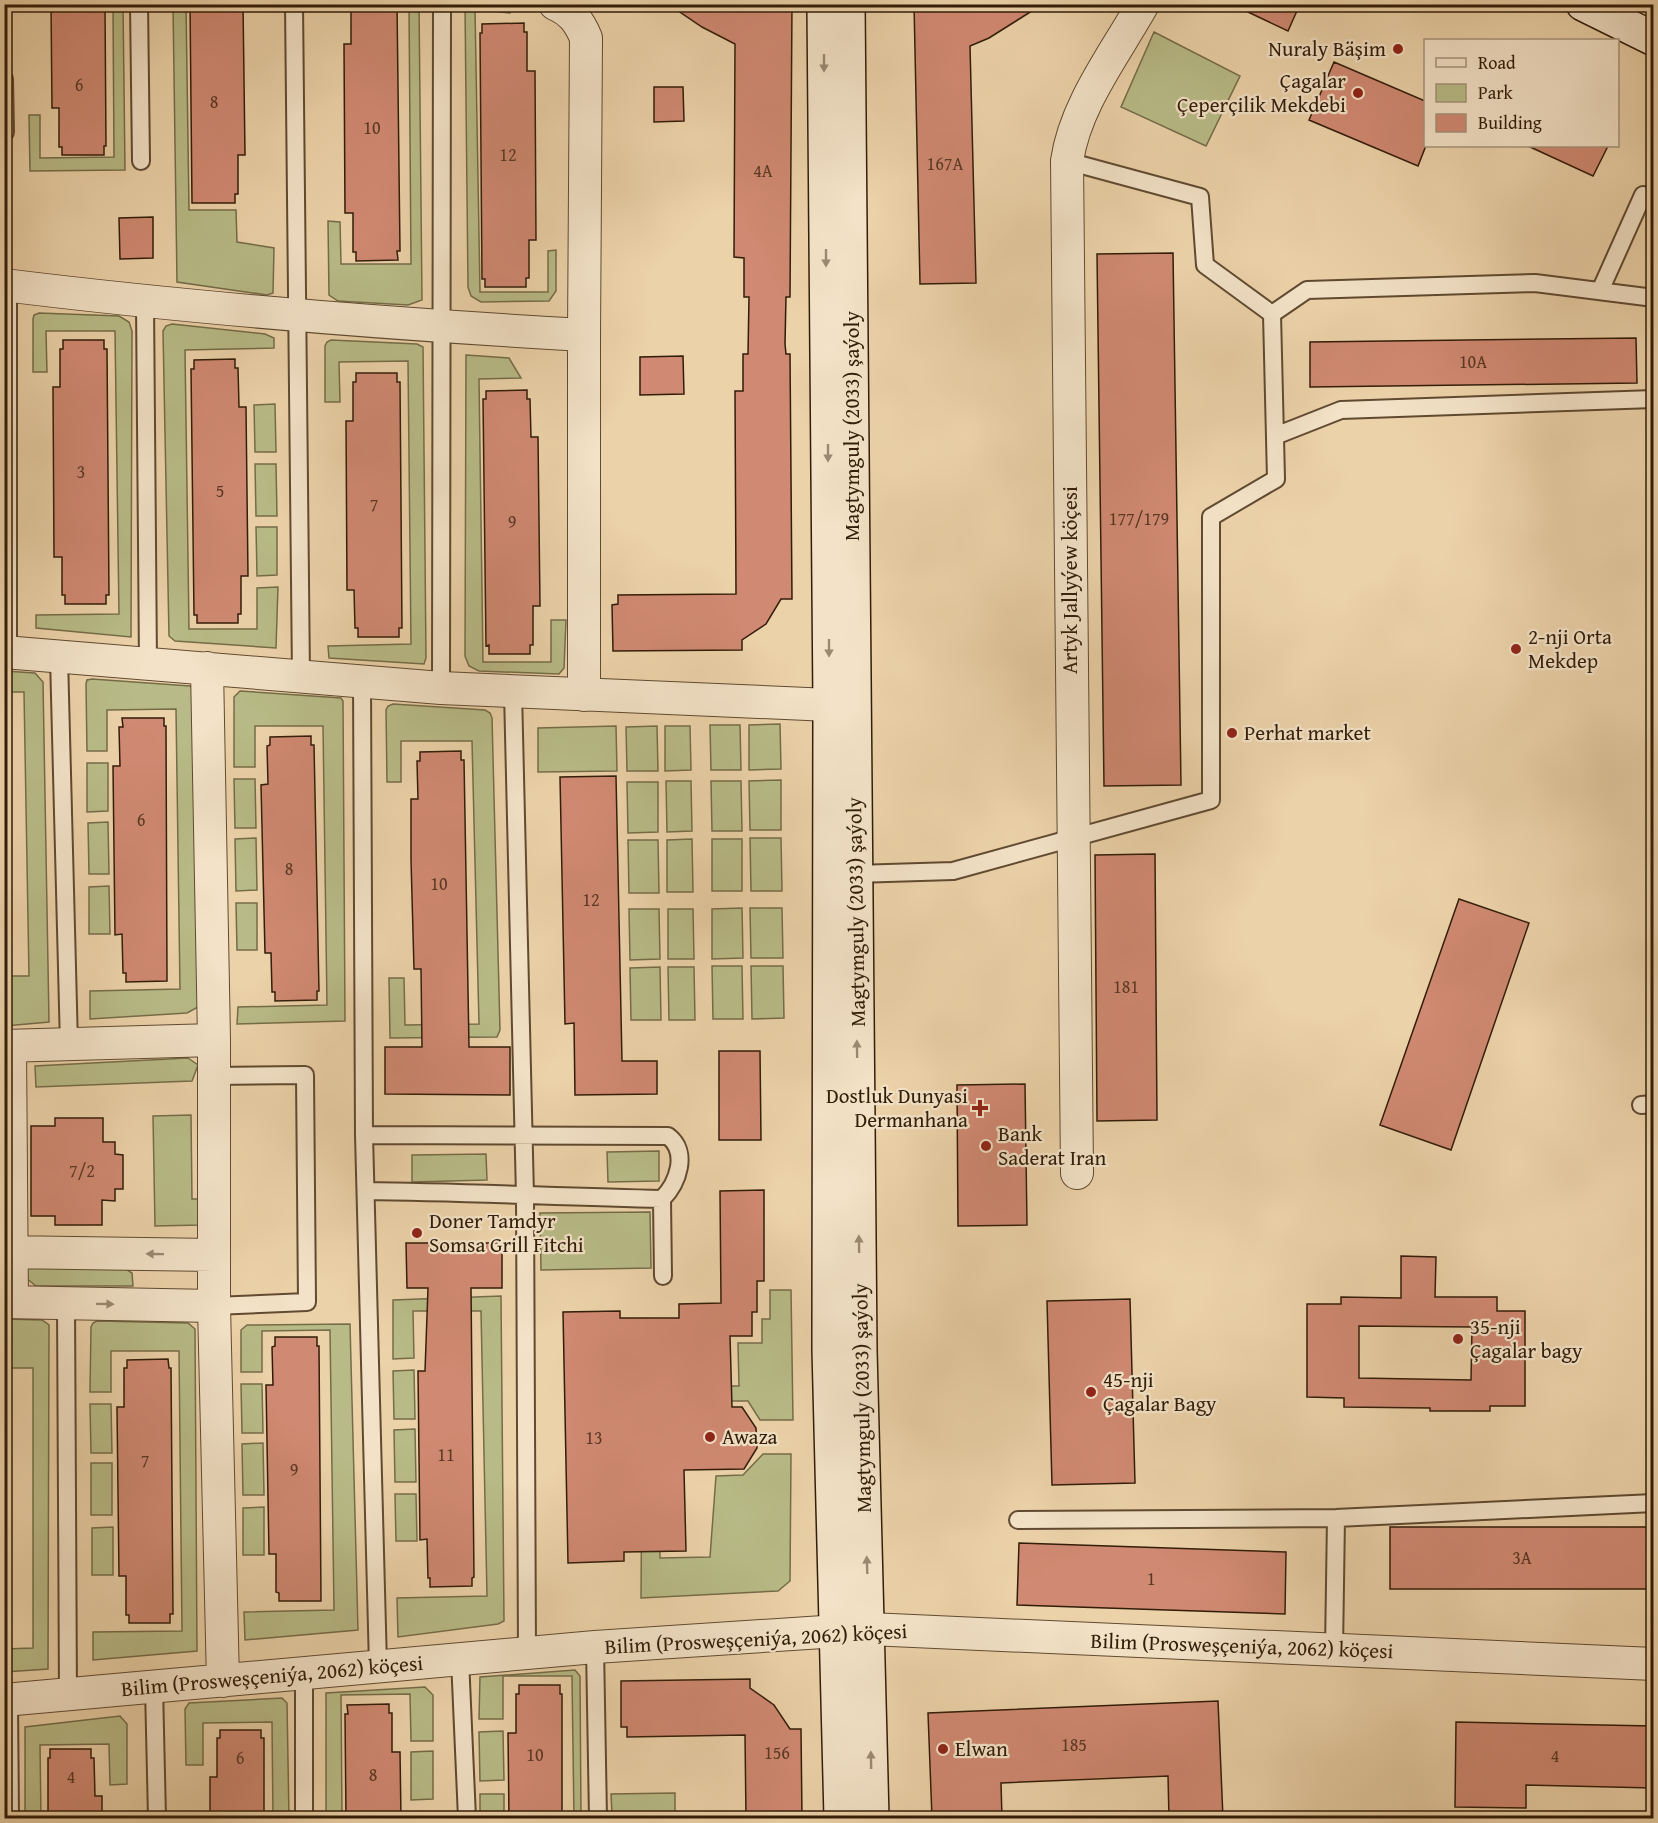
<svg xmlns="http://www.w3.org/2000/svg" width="1658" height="1823" font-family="'Gentium Book Plus',serif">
	<rect width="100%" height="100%" fill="#ecd2a9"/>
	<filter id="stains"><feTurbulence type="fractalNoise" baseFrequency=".00333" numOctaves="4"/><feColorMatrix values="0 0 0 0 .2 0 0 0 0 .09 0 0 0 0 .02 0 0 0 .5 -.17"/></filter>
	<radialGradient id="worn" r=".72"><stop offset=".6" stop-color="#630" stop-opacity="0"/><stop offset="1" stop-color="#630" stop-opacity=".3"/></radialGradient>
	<path fill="#b8bb87" stroke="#756c48" stroke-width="1.5" d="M113 5H123L125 170 30 171 29 115H40V158L114 157Z
		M173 5H186L189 210H236L237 242 274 248 273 293 267 295 177 282Z
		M409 5H419L422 300 408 305 338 301 329 295 328 221 340 222 341 264H411Z
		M465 5H509L510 13 475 9 480 292H548V251L556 250V291L549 301 481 302 471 296 468 287Z
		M1154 32 1240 76 1206 146 1121 107Z
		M39 313 119 316 129 322 132 331 131 637 36 628V615L119 614 115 331H46L47 372H33V319L34 315Z
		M172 324 265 334 274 338V348L185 350 189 629H257V588L278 587 276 648 175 641 169 636 163 331 166 326Z
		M331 340 417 344 423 347 426 658 424 664 329 658 328 646 411 644 408 361 339 362 340 402H325V346L327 342Z
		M466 355 509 358 521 378 479 379 483 662H551V620H566L564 668 559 674 479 671 469 666 465 656Z
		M275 404 276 452H255L254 405Z
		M255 464H276L277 516H256Z
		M256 527H277V575L257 576Z
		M5 671 35 673 43 682 49 1022 5 1026V976H29L24 692H5Z
		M92 679 190 686 196 692 198 1007 187 1013 90 1019V991L180 989 176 709 107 710V751H87L86 684 87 680Z
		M240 691 341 698 343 701 345 1021 237 1024 238 1007 327 1005 323 726H255V767H234V697Z
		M393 704 485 710 490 713 492 718 500 1030 497 1037 390 1038 389 978H404L405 1025 479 1024 472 741H401V782H387L386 710 388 706Z
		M780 724 781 769 749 770V725Z
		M710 725H740L741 770H711Z
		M616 726 617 771 538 772V728Z
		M657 726 658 771H627L626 727Z
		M665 726H690L691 770 665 771Z
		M87 763H108V811L87 812Z
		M234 779H255L256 828H235Z
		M781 780V830H750L749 781Z
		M666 781H691L692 831 667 832Z
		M711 781H741L742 831H712Z
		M627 782H658V832L628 833Z
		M108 822 109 874H89L88 823Z
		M256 838 257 890 236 891 235 839Z
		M750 838H781L782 891H751Z
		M692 839 693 892H667V840Z
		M712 839H742V891H712Z
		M628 840H658L659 893H629Z
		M109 886 110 934H89V887Z
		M236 903H257V950H237Z
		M742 908 743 958 712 959V909Z
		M750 908H782L783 958H751Z
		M629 909H659L660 959 630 960Z
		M668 909H693L694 959H668Z
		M712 966H742L743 1019H713Z
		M751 966H783L784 1018 752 1019Z
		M660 967 661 1020H631L630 968Z
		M668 967H694L695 1020H669Z
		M188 1058 198 1065 192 1081 36 1087 35 1066Z
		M191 1115 192 1199H200V1225L155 1226 153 1116Z
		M659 1151V1181L608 1182 607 1152Z
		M486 1154 487 1180 412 1182V1155Z
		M650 1212 651 1268 541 1270 540 1213Z
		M110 1259 132 1273 133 1286H36L26 1278V1267Z
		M770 1290H791L793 1420H760L748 1401H727V1386H739L738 1343H762V1319H770Z
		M501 1296 504 1621 498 1624 398 1637 397 1598 487 1596 481 1311H413L414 1358 393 1359V1300Z
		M5 1319 42 1320 49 1325 48 1669 5 1672V1649L33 1648V1368H5Z
		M97 1321 188 1323 195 1329 197 1651 93 1660V1632L182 1631 179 1351H111V1392H90L91 1327 93 1323Z
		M350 1324 358 1630 245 1640 244 1612 334 1610 330 1330 262 1331V1372H241V1330L247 1325Z
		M414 1370 415 1419H394L393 1371Z
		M241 1384H262L263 1433H242Z
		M90 1404H111L112 1453H91Z
		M415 1429 416 1482H395L394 1430Z
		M263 1443 264 1495H243L242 1444Z
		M763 1454H791L790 1581 778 1591 641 1598 642 1457 658 1458 660 1558 710 1557 716 1476 743 1475Z
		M91 1463H112V1515H91Z
		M395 1494H416L417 1541H396Z
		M264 1507V1555H243V1508Z
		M113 1527V1575H92V1528Z
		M575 1670 580 1676 581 1818H574L572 1676H503V1719H479L480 1677Z
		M425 1687 433 1695V1741H411L410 1694 341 1695 342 1818H326V1693Z
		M282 1698 287 1703 289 1818H273L272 1722 203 1723V1765H186L185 1709 189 1703Z
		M120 1716 127 1724V1784L110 1785 109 1744 40 1745 41 1818H25V1727Z
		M503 1731 504 1780 480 1781 479 1732Z
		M433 1751V1799L411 1800V1752Z
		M675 1793V1818H639L612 1814 611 1794Z
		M480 1794H504V1818H480Z"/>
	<path fill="#d08972" stroke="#321d09" stroke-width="1.5" fill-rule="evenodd" d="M51 4H105L106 146H104V155H62V147H59V108H52Z
		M190 4H243L245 155H238V194H235V203H192Z
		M351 4H397L400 251H397L398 260 356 261V252H353V213H345L344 44H351Z
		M668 4H792L790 297H786L785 344 786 354H790L792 599H781L766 624 742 640V650L613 651 612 605 618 604V595L736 594 735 391H743V354H748L749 297H744V258L734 257 735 44 702 27Z
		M914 4H1043L989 38 970 46 976 283 920 284Z
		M1231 4H1300L1288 31Z
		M524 23V32H527V71H535L536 240H529V278H526V287H485V279H482L480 33H482V24Z
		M1334 62 1425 101V148L1418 166 1309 120Z
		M654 87H683L684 121 654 122Z
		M1528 146H1608L1593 176Z
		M153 217V258L120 259 119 218Z
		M1173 253 1181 785 1104 786 1097 254Z
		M1636 338 1637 383 1310 387V342Z
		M63 340H104V349H107L109 595H106V604H65V595H62V557H54L53 387H60V349H63Z
		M683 356 684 394 640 395V357Z
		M235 359V368H238L239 407H246L248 576H241V614H238V623H197V615H194L191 369H194V360Z
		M356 373H397V382H400L402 628H399V637H358V628H355L354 590H347L346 421H353V382H356Z
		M527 390V399H530L531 437H538L540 606H533V645H530V654H489V645L486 646 483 399H486V391Z
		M122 718H164V726H166L167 981 126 982V973H123L122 934 115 935 113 766H120L119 727H123Z
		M311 736V745H314L319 991H317V1000L275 1001V992H272L271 953H265L261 785 268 784 267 746 270 745V737Z
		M461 751V760H464L469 1047H510V1095L385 1094V1047H422L421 969H414L411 860V799H418L417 761H420V752Z
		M616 776 622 1061H657V1094L575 1095 574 1023 565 1024 560 777Z
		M1155 854 1157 1120 1097 1121 1095 855Z
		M1459 899 1529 923 1451 1150 1380 1125Z
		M719 1051H760L761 1140H719Z
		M1025 1084 1027 1225 958 1226 957 1085Z
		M55 1118H103V1142H115V1154L123 1155V1189H115V1201L102 1200V1225H55V1216H31V1126H55Z
		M764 1190V1281H757V1312H752V1336H730L732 1407H742L756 1428 757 1448 744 1469 684 1470 686 1551 624 1552V1561L568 1563 563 1312 620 1311V1318H679V1304L721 1303 720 1191Z
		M406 1243H502V1288H471L474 1577 472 1578V1586L430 1587V1578H428L427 1539 420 1540 418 1371H425L428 1288H407Z
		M1401 1256 1436 1257 1435 1297H1497V1311H1525V1406H1490V1411H1430V1408L1344 1407V1398L1307 1397V1304H1341V1297L1401 1298ZM1359 1326 1472 1327 1471 1380 1359 1378Z
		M1130 1299 1135 1483 1052 1485 1047 1301Z
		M275 1337H317V1346H319L321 1601H279V1593L276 1592V1554H269L266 1385H273L272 1347 275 1346Z
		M168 1359 169 1368H171L173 1614H170V1623H129V1615H126V1576H119L117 1407H124V1368H127V1360Z
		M1390 1527H1653V1589H1390Z
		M1019 1543 1286 1552 1285 1614 1017 1605Z
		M750 1679V1688L774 1705 790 1729H801L802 1818H746L745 1735 627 1737V1727H621V1681Z
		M519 1685H560V1694H562V1818H509L508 1733H516V1694H519Z
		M1218 1701 1223 1818H1169L1168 1776 1001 1783 1002 1818H932L928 1713Z
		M389 1704V1713H392V1752H400L401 1818H346L345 1714H348L347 1705Z
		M1456 1722 1653 1726V1788L1526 1785V1808L1455 1807Z
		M220 1730H261V1738H264V1818H210V1777H217V1738H220Z
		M50 1749H91V1758H94L95 1796H102V1818H48V1758H50Z"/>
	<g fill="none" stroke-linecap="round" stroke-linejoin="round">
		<defs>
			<path id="lane" d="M139 4 141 161
				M294 4 301 676
				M4 79 5 132
				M1600 291 1643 195
				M145 303 148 664
				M1272 314 1307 290 1535 283 1654 298
				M1275 436 1341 410 1654 399
				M8 652V285
				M59 657 69 1045
				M362 681 364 1135 378 1666
				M441 688 442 4
				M513 692 525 1196 527 1653
				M855 874 953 871 1211 800V517L1276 479 1272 314 1205 265 1200 197 1067 161
				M214 1076 305 1075 307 1302 214 1306
				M1641 1105 1654 1104
				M364 1135 668 1136C689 1152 678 1183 662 1199 563 1197 465 1192 366 1191
				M662 1199 663 1276
				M66 1303 68 1695
				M1018 1520 1336 1518 1654 1503
				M595 1647 598 1818
				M1334 1650 1336 1518
				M460 1659 467 1818
				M304 1673V1818
				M154 1687 157 1818
				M9 1700 10 1818"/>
			<path id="street" d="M555 4C571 11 579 21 586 38L584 335
				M4 285C198 309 390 324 584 335V695
				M4 652 441 688 830 705
				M214 1040V1306L223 1681
				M4 1046 214 1040 207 668
				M10 1046 12 1302
				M1077 1173 1067 161C1075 105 1115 54 1143 4
				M4 1252 214 1255
				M4 1302 214 1306
				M4 1700 595 1647 869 1629 1654 1664"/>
			<path id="secondary" d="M824 4 830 705 829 1349 841 1818
				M848 4 860 1350 872 1818
				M1583 4 1654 39"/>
		</defs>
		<use href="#lane" stroke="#604a31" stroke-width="20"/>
		<use href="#street" stroke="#604a31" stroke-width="34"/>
		<use href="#secondary" stroke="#321d09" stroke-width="36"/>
		<use href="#lane" stroke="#f3e2c7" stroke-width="16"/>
		<use href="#street" stroke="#f3e2c7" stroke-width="32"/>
		<use href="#secondary" stroke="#f3e2c7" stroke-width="33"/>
	</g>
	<defs><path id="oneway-solid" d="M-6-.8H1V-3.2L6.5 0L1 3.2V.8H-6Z" transform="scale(1.5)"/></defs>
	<g fill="#9c8972">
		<use href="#oneway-solid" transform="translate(824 63) rotate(90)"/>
		<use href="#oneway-solid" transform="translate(826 258) rotate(90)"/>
		<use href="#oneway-solid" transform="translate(828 453) rotate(90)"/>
		<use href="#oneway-solid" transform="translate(829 648) rotate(90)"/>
		<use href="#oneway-solid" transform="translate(857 1049) rotate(-91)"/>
		<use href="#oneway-solid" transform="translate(859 1244) rotate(-91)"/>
		<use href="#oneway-solid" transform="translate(155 1254) rotate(-179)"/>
		<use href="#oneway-solid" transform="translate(105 1304) rotate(1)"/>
		<use href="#oneway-solid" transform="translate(867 1565) rotate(-92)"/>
		<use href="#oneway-solid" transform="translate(871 1760) rotate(-91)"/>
	</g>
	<g fill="#8f2418" stroke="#f3e2c7" stroke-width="2">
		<circle cx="1398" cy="49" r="6"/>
		<circle cx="1358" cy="93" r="6"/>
		<circle cx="1516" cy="649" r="6"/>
		<circle cx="1232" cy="733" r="6"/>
		<path d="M977 1099h6v6h6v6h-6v6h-6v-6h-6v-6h6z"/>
		<circle cx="986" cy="1146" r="6"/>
		<circle cx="417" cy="1233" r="6"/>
		<circle cx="1458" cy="1339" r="6"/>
		<circle cx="1091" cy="1392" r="6"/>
		<circle cx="710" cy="1437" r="6"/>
		<circle cx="943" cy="1749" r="6"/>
	</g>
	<g text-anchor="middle" stroke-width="4.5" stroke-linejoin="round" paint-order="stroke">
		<g font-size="18" fill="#5a3823">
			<text x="79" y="91">6</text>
			<text x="214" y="108">8</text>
			<text x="372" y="134">10</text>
			<text x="508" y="161">12</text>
			<text x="945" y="170">167A</text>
			<text x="763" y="177">4A</text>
			<text x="1473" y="368">10А</text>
			<text x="81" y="478">3</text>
			<text x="220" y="497">5</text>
			<text x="374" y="511">7</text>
			<text x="1139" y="525">177/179</text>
			<text x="512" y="528">9</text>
			<text x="141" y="826">6</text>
			<text x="289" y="875">8</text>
			<text x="439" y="890">10</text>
			<text x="591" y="906">12</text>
			<text x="1126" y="993">181</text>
			<text x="82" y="1177">7/2</text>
			<text x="594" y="1444">13</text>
			<text x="446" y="1461">11</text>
			<text x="145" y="1467">7</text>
			<text x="294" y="1476">9</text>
			<text x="1522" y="1564">3A</text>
			<text x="1151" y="1585">1</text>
			<text x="1074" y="1751">185</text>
			<text x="777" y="1759">156</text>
			<text x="535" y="1761">10</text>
			<text x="1555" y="1762">4</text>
			<text x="240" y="1764">6</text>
			<text x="373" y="1781">8</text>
			<text x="71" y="1783">4</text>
		</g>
		<g font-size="21" fill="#321d09" stroke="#f3e2c7" text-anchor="start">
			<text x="1386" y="56" text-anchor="end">Nuraly Bäşim</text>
			<text x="1346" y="88" text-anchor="end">Çagalar<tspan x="1346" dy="24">Çeperçilik Mekdebi</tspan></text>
			<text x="1528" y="644">2-nji Orta<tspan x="1528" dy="24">Mekdep</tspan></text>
			<text x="1244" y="740">Perhat market</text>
			<text x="968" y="1103" text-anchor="end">Dostluk Dunyasi<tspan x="968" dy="24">Dermanhana</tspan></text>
			<text x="998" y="1141">Bank<tspan x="998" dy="24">Saderat Iran</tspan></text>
			<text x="429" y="1228">Doner Tamdyr<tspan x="429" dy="24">Somsa Grill Fitchi</tspan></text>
			<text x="1470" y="1334">35-nji<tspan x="1470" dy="24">Çagalar bagy</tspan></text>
			<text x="1103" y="1387">45-nji<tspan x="1103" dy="24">Çagalar Bagy</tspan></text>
			<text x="722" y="1444">Awaza</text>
			<text x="955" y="1756">Elwan</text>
		</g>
		<g font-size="21" fill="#321d09" stroke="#f3e2c7">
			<text transform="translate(852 426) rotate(-90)" y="7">Magtymguly (2033) şaýoly</text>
			<text transform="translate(1070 580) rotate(-90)" y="7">Artyk Jallyýew köçesi</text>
			<text transform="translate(856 912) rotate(-91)" y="7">Magtymguly (2033) şaýoly</text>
			<text transform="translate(862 1398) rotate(-91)" y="7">Magtymguly (2033) şaýoly</text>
			<text transform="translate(756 1639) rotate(-3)" y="7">Bilim (Prosweşçeniýa, 2062) köçesi</text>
			<text transform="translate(1242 1646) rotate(2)" y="7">Bilim (Prosweşçeniýa, 2062) köçesi</text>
			<text transform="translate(272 1676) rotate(-5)" y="7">Bilim (Prosweşçeniýa, 2062) köçesi</text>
		</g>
	</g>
	<rect width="1658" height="1823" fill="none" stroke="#ecd2a9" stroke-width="24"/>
	<rect x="6" y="6" width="1646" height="1811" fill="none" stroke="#321d09" stroke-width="3"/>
	<rect x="12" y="12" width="1634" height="1799" fill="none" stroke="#321d09" stroke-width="1.5"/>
	<rect x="1424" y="39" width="195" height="108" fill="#f3e2c7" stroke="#a6937b" stroke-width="1.5"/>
	<rect x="1436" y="58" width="30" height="9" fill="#f3e2c7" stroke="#a6937b" stroke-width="1.5"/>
	<text x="1478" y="69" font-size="18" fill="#321d09">Road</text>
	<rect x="1436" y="84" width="30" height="18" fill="#b8bb87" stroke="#a6937b" stroke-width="1.5"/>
	<text x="1478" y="99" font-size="18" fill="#321d09">Park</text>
	<rect x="1436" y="114" width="30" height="18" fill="#d08972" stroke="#a6937b" stroke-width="1.5"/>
	<text x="1478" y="129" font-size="18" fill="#321d09">Building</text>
	<rect width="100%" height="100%" filter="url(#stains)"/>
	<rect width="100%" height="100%" fill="url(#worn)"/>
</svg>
